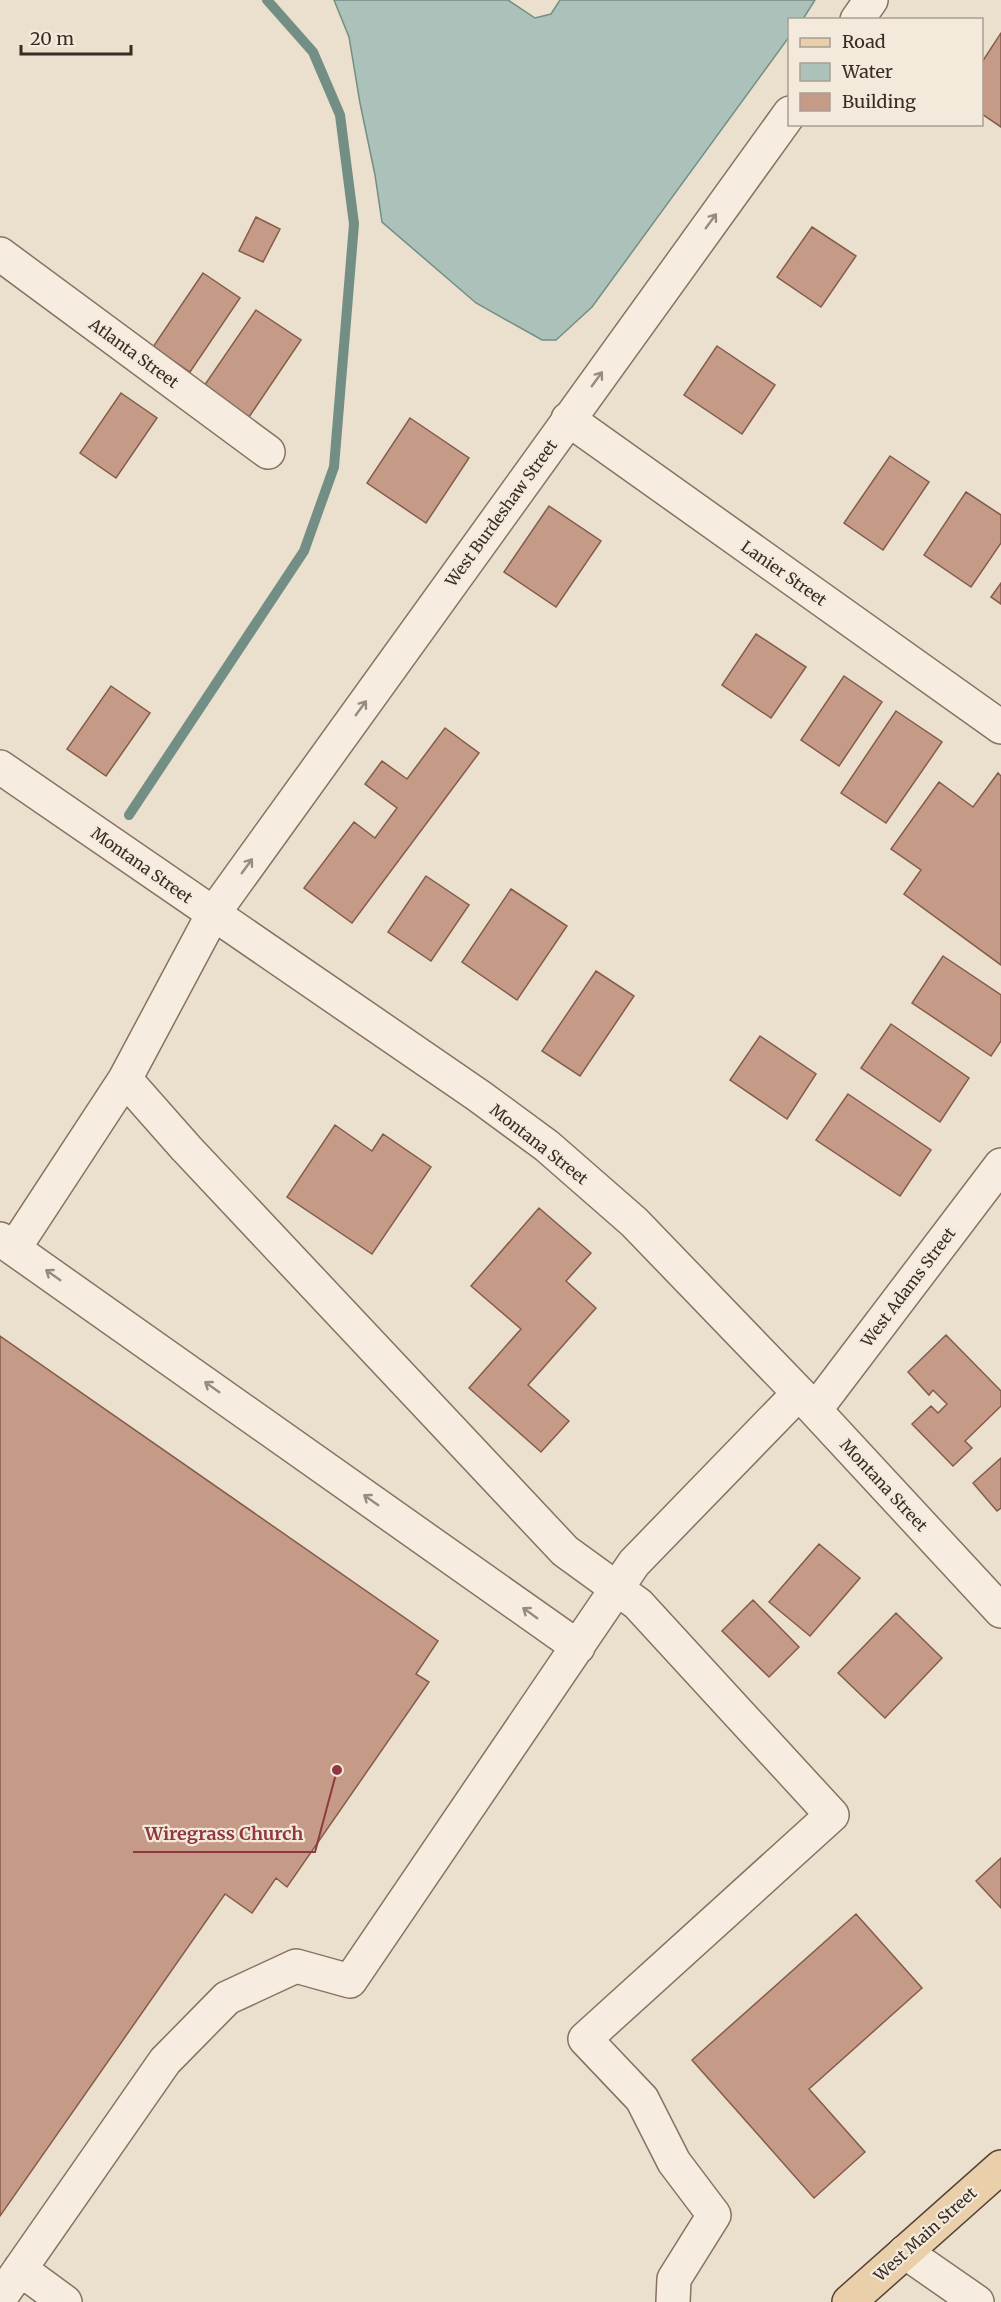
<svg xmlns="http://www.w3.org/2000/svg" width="1001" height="2302" font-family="Merriweather,serif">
	<rect width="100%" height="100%" fill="#ebdfcd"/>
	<path fill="#acc1b9" stroke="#738f85" stroke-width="1.5" d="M334 0H508L535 18 551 14 560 0H815L803 19 790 20 789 37 592 307 556 340H542L476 303 382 222 375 175 360 103 349 37Z"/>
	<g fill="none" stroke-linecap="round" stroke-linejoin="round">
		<path stroke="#738f85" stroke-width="10" d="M129 815 304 551 334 467 354 224 340 115 313 52 267 0"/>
	</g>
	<path fill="#c59b87" stroke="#845c4a" stroke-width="1.5" d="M1001 33V127L982 114V62Z
		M256 217 280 229 263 262 239 251Z
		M812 227 856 256 821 307 777 277Z
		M203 273 240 298 190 372 153 347Z
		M256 310 301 340 249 417 204 386Z
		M717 346 775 385 742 434 684 395Z
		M121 393 157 418 116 478 80 453Z
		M410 418 469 458 426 523 367 483Z
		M890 456 929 482 883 550 844 523Z
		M966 492 1001 515V543L971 587 924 555Z
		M549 506 601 541 556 607 504 572Z
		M1001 583V604L991 597Z
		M756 634 806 667 771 718 722 685Z
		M844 676 882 702 839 766 801 740Z
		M111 686 150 713 106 776 67 749Z
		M896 711 942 742 886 823 841 793Z
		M445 728 479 753 352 923 304 888 354 822 375 838 397 808 365 784 382 761 407 779Z
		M998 773 1001 776V965L904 894 921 870 891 849 939 782 973 807Z
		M426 876 469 905 431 961 388 932Z
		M511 889 567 926 517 1000 462 962Z
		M943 956 1001 995V1041L991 1056 912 1003Z
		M596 971 634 996 580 1076 542 1051Z
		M891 1024 969 1078 940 1122 861 1068Z
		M760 1036 816 1074 787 1119 730 1080Z
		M848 1094 931 1150 900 1196 816 1140Z
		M335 1125 372 1151 383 1134 431 1167 372 1254 287 1197Z
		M539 1208 591 1253 566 1281 596 1308 528 1385 569 1421 541 1452 469 1388 521 1329 471 1286Z
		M946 1335 1001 1391V1406L965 1441 972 1448 953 1466 912 1424 931 1406 938 1413 947 1404 933 1390 929 1395 908 1372Z
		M0 1336 438 1641 416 1674 429 1682 287 1887 276 1878 252 1913 225 1894 0 2216Z
		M1001 1458V1508L997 1511 973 1483Z
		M819 1544 860 1578 810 1636 769 1602Z
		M753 1600 799 1647 769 1677 722 1631Z
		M896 1613 942 1658 885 1718 838 1673Z
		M1001 1858V1908L976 1881Z
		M856 1914 922 1988 809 2089 865 2152 814 2198 692 2060Z"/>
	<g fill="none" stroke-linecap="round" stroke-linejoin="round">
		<defs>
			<path id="minor" d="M857 20 871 0
				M0 254 268 452
				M568 419 1001 727
				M0 767 479 1096 547 1146 634 1222 799 1393 1001 1611
				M125 1079 186 1148 565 1551 638 1604 832 1815 585 2039 642 2099 674 2162 714 2215 674 2279 673 2302
				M0 1239 578 1647
				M15 1247 125 1079 213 914 790 113
				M815 1410 1001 1165
				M905 2252 977 2302
				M20 2269 65 2302
				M0 2298 165 2061 227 1998 296 1966 350 1981 634 1563 799 1393"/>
			<path id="major" d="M849 2302 1001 2167"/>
		</defs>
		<use href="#minor" stroke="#877262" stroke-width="36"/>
		<use href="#major" stroke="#564135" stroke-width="36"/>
		<use href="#minor" stroke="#f6ede0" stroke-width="33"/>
		<use href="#major" stroke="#e9cfaa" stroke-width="33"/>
	</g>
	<defs><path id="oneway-shaft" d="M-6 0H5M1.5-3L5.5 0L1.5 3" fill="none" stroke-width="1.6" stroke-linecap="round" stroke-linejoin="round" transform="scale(1.5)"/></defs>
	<g stroke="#988c82">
		<use href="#oneway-shaft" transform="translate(711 221) rotate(-54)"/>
		<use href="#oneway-shaft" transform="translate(597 379) rotate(-54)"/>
		<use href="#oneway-shaft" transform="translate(361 708) rotate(-54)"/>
		<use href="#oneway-shaft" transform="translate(247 866) rotate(-54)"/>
		<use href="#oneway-shaft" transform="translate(53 1275) rotate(-145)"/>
		<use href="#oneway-shaft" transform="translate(212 1387) rotate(-145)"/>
		<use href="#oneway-shaft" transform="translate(371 1500) rotate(-145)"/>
		<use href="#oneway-shaft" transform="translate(530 1613) rotate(-144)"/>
	</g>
	<g text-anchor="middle" stroke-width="4.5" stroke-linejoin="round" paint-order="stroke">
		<g font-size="16" fill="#392c24" stroke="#f3eadc">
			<text transform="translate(134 353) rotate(36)" y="6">Atlanta Street</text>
			<text transform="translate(501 513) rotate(-54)" y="6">West Burdeshaw Street</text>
			<text transform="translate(784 573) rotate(35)" y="6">Lanier Street</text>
			<text transform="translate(142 865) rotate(35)" y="6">Montana Street</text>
			<text transform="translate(539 1144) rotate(38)" y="6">Montana Street</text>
			<text transform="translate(908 1287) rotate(-53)" y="6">West Adams Street</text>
			<text transform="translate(884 1485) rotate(47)" y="6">Montana Street</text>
			<text transform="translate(925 2234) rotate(-42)" y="6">West Main Street</text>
		</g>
	</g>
	<path fill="none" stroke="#903841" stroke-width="2" d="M337 1770L315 1852H133"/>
	<circle fill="#903841" stroke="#f3eadc" stroke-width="2" cx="337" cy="1770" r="6"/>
	<g font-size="18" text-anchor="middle" font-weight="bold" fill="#903841" stroke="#f3eadc" stroke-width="4.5" stroke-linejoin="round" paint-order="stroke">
		<text x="224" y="1840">Wiregrass Church</text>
	</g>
	<rect x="788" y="18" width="195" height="108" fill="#f3eadc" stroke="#a99e92" stroke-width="1.5"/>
	<rect x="800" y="38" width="30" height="9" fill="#e9cfaa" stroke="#a99e92" stroke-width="1.5"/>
	<text x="842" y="48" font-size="18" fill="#392c24">Road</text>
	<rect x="800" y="63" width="30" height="18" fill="#acc1b9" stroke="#a99e92" stroke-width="1.5"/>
	<text x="842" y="78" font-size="18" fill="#392c24">Water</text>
	<rect x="800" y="93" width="30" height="18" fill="#c59b87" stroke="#a99e92" stroke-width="1.5"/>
	<text x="842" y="108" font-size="18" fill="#392c24">Building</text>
	<path d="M21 45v9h110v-9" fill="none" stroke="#392c24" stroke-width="3"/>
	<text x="30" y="45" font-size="18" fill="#392c24" stroke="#f3eadc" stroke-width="4.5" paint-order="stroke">20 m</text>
</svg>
